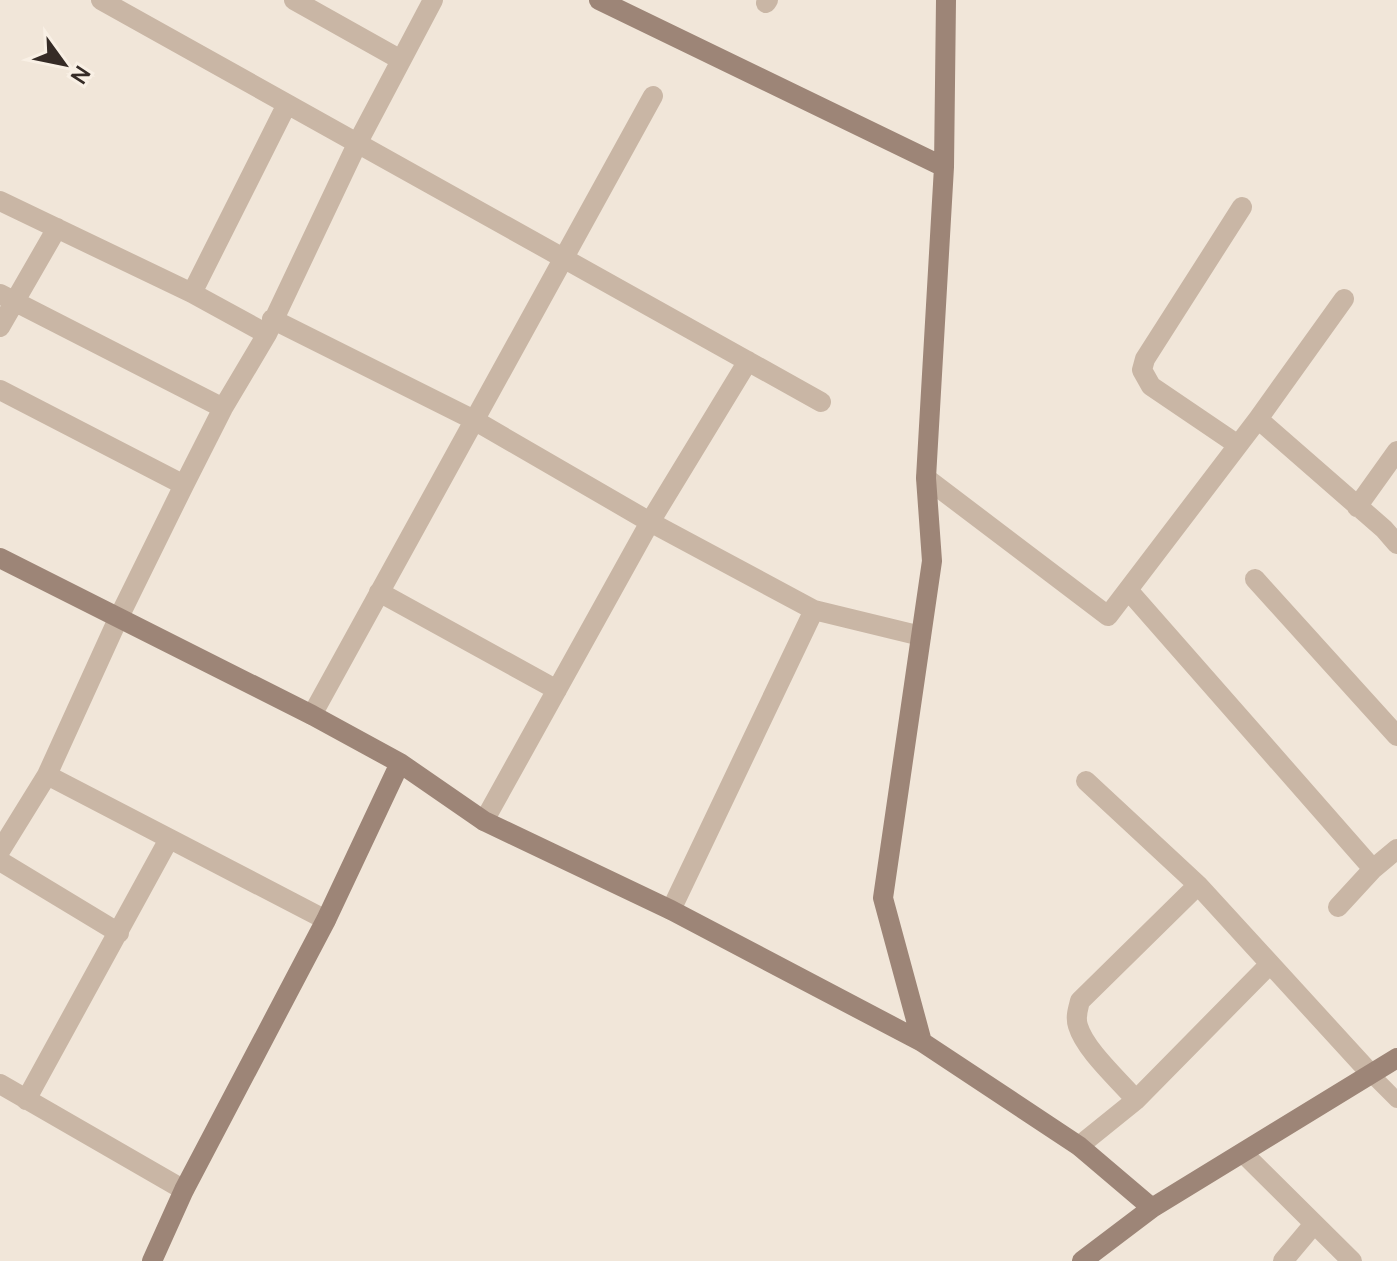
<svg xmlns="http://www.w3.org/2000/svg" width="1397" height="1261" font-family="Manrope,sans-serif">
	<rect width="100%" height="100%" fill="#f1e6d9"/>
	<g fill="none" stroke-linecap="round" stroke-linejoin="round">
		<path stroke="#c9b6a5" stroke-width="16" d="M1371 1074 1397 1100"/>
		<path stroke="#c9b6a5" stroke-width="20" d="M101 0 821 402
			M294 0 401 60
			M766 3 768 0
			M0 201 192 293 267 334
			M192 293 287 104
			M0 294 223 408
			M272 319 474 420 650 522 814 610 921 636
			M0 327 57 228
			M0 390 184 485
			M1258 419 1344 299
			M1238 445 1151 386 1142 370 1145 359 1242 207
			M926 478 1108 616 1258 419 1384 529 1397 544
			M1357 507 1397 451
			M1255 579 1397 736
			M1128 590 1373 869
			M379 592 557 690
			M312 715 653 96
			M47 775 326 920
			M1086 781 1198 885 1371 1074
			M484 821 650 522 748 361
			M0 851 47 775 118 619 184 485 223 408 267 334 358 142 433 0
			M0 861 119 933
			M1338 907 1373 869 1397 849
			M671 910 814 610
			M0 1084 184 1190
			M26 1100 169 839
			M1136 1100C1119 1080 1085 1050 1078 1026 1075 1017 1078 1009 1080 1001L1198 885
			M1079 1146 1136 1100 1269 965
			M1243 1153 1352 1261
			M1283 1261 1314 1224"/>
		<path stroke="#9d8577" stroke-width="20" d="M599 0 944 167
			M0 558 312 715 400 763 484 821 671 910 922 1042 1079 1146 1152 1208
			M922 1042 883 898 932 561 926 478 944 167 946 0
			M152 1261 184 1190 326 920 400 763
			M1082 1261 1152 1208 1397 1058"/>
	</g>
	<g transform="translate(64 64) rotate(123)" stroke="#f9f0e5" stroke-width="6" paint-order="stroke">
	<path d="M0-6L14 30L0 20L-14 30Z" fill="#352b26"/>
	<text y="-12" font-size="22" font-weight="bold" text-anchor="middle" fill="#352b26">N</text>
	</g>
</svg>
